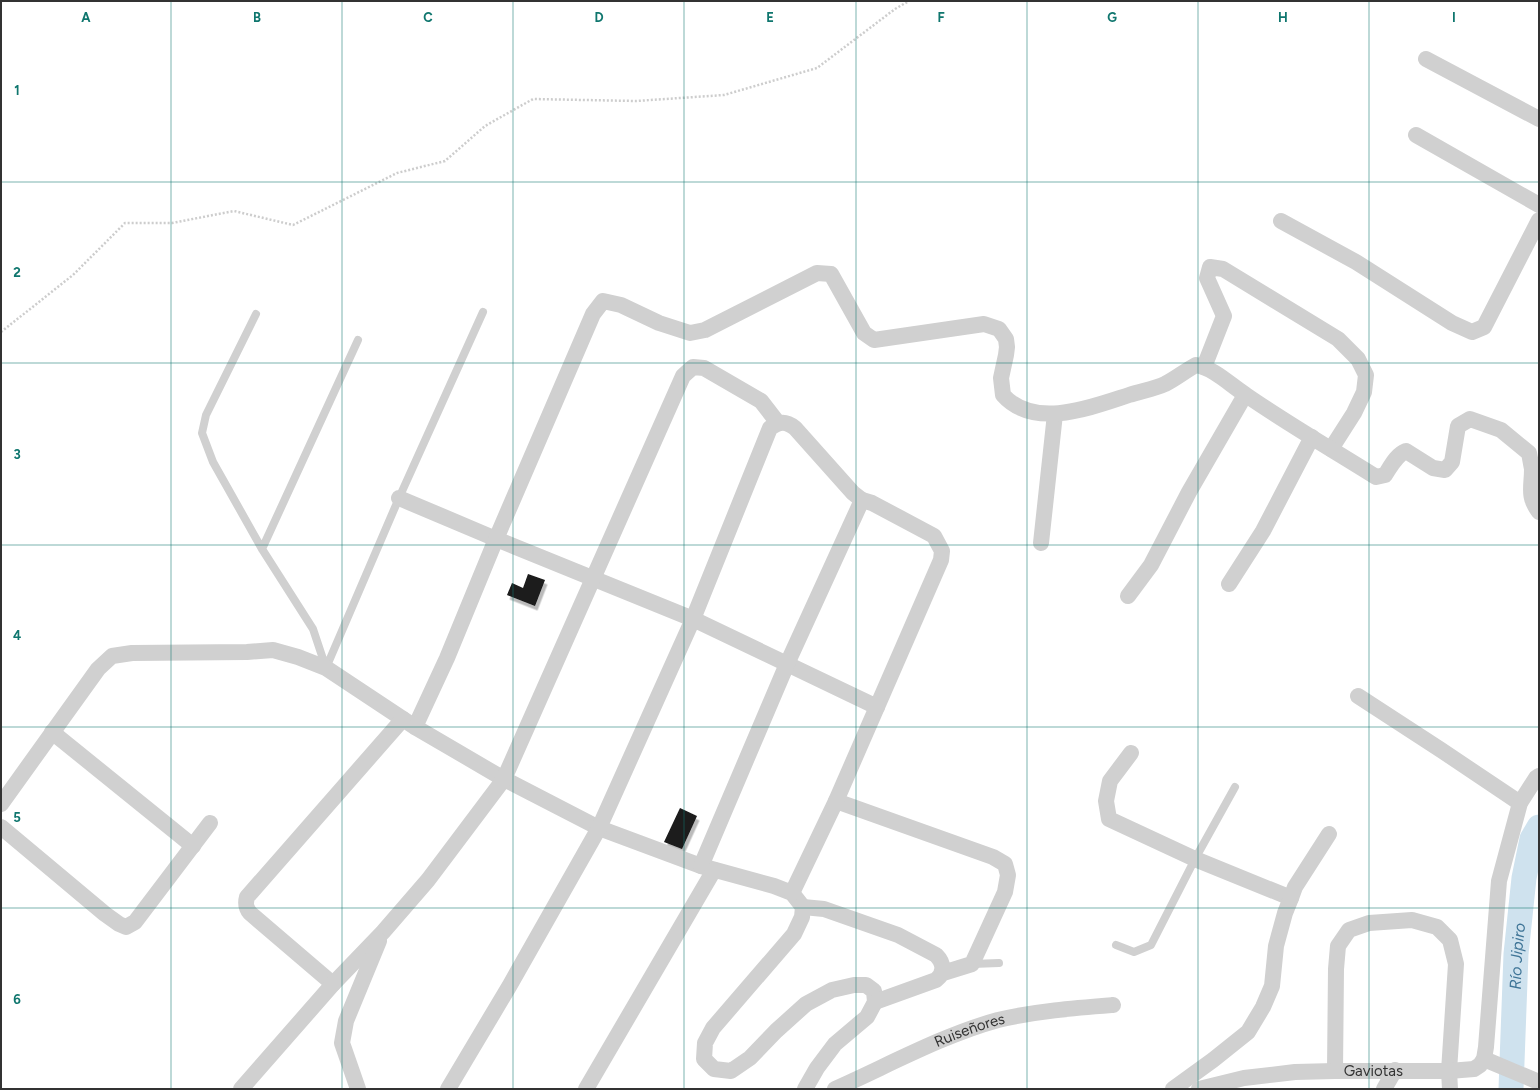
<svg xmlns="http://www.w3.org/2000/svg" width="1540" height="1090" font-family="Figtree,sans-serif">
	<defs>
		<filter id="shadow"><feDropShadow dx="2.5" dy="4.5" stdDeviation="0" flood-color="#0004"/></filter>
	</defs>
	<rect width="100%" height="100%" fill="#fff"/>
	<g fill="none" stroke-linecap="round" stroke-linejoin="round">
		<path stroke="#cfe2ee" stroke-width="25" id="s1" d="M1511 1089 1516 954 1524 878 1532 839 1539 827"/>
	</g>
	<path fill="#1a1a1a" filter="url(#shadow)" d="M528 574 545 580 535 606 507 595 512 583 523 588Z
		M680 808 697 816 682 849 664 842Z"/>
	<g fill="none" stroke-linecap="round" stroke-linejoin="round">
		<path stroke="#cdcdcd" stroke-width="2.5" stroke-dasharray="2 2" stroke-linecap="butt" d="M1 332 73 275 125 223H172L234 211 293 225 397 173 445 161 485 126 533 99 636 101 724 95 817 68 895 9 909 1"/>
		<path stroke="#d0d0d0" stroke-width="8" d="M256 314 206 415 202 433 213 462 262 549 313 629 326 668 399 498 483 312
			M262 549 358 340
			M1116 945 1134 952 1151 945 1195 859 1235 787
			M972 964 999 963"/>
		<g stroke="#d0d0d0" stroke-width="16">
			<path d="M1426 59 1539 119"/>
			<path d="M1416 135 1539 205"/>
			<path d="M1281 221 1356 262 1452 323 1472 332 1484 327 1539 220"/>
			<path d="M1204 367 1224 316 1207 278 1210 267 1223 269 1338 339 1358 359 1366 375 1364 392 1354 413 1331 449"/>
			<path d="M399 498 496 539 693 619 877 707"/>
			<path d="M1041 543 1055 414"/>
			<path d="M1229 584 1263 531 1312 437"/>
			<path d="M1128 596 1151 565 1189 492 1245 395"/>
			<path d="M1358 696 1441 750 1520 803"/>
			<path d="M415 727 447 658 496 539 593 314 603 301 621 305 659 323 690 333 705 330 817 273 831 274 864 333 874 340 984 324 999 329 1006 339 1007 347 1006 355 1001 378 1003 395C1034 430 1092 407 1129 395 1141 391 1154 389 1165 384 1175 379 1185 371 1196 365 1215 369 1229 384 1246 395 1288 424 1333 450 1376 477L1385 475C1391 466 1396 455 1406 451L1433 468 1445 470 1452 462 1458 426 1470 419 1501 430 1529 453C1530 458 1531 464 1532 469 1532 487 1527 496 1539 512"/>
			<path d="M52 732 193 846"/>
			<path d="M1131 753 1110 781 1106 801 1109 819 1195 859 1291 898"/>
			<path d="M836 801 993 857 1005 864 1008 875 1005 892 972 964 943 973"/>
			<path d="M1 804 98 669 112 656 132 653 247 652 273 650 298 657 326 668 415 727 504 779 599 828 701 866 774 886 792 893 803 907 802 917 794 934 713 1028 705 1043 704 1059 714 1069 731 1071 750 1058 776 1031 806 1004 832 990 854 985H866L874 991 875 1002 867 1017 835 1044 817 1068 805 1089"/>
			<path d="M1 827 105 914 119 924 126 927 135 922 210 823"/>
			<path d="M792 893 836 801 941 560 942 551 934 536 872 503 862 500"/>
			<path d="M803 907 824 909 898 935 936 955C944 963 945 973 936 980L875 1002"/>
			<path d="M333 984 250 913C246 908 245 904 247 897L403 719"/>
			<path d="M1484 1059 1539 1082"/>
			<path d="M1335 1071 1336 969 1338 946 1349 930 1369 923 1412 920 1437 927 1450 940 1456 964 1449 1071 1450 1089"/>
			<path d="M241 1089 333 984 383 932 428 880 504 779 683 376 693 367 704 368 761 401 778 423"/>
			<path d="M358 1089 342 1043 346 1021 379 941"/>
			<path d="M448 1089 510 985 599 828 693 619 770 428C780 421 786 421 795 428L853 493 862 500 787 664 701 866"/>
			<path d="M586 1089 714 870"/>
			<path id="s2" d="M835 1089C887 1066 943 1035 998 1020 1036 1011 1075 1008 1113 1005"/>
			<path d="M1173 1089 1213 1060 1248 1032 1263 1007 1272 986 1276 946 1285 913 1291 898 1295 887 1329 834"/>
			<path id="s3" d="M1199 1089 1244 1078 1295 1072 1335 1071H1449L1474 1069 1480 1065 1484 1059 1486 1047 1499 881 1520 803 1536 778 1539 776"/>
			<path d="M1384 1089 1395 1070"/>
		</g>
	</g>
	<path fill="none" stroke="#0f766e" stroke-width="1" stroke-opacity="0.55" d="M171 1V1089M342 1V1089M513 1V1089M684 1V1089M856 1V1089M1027 1V1089M1198 1V1089M1369 1V1089M1 182H1539M1 363H1539M1 545H1539M1 727H1539M1 908H1539"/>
	<g text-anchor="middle" stroke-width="4" stroke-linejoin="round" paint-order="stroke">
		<g font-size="15" fill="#333" stroke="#fff">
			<text dy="5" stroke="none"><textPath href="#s2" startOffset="147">Ruiseñores</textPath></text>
			<text dy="5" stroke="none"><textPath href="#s3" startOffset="176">Gaviotas</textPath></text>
		</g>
		<g font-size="16" font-style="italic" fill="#3f7597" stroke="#fff">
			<text dy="6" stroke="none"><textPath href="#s1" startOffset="133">Río Jipiro</textPath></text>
		</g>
	</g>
	<g font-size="13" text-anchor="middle" font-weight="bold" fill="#0f766e" stroke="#fff" stroke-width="4" stroke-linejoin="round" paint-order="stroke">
		<text x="86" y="22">A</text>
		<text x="257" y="22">B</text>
		<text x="428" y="22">C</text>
		<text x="599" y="22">D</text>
		<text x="770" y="22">E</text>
		<text x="941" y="22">F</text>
		<text x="1112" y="22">G</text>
		<text x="1283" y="22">H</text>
		<text x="1454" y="22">I</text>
		<text x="17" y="95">1</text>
		<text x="17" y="277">2</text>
		<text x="17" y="459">3</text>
		<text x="17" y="640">4</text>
		<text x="17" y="822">5</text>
		<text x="17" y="1004">6</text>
	</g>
	<rect width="1540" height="1090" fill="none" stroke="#333333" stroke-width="4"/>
</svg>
